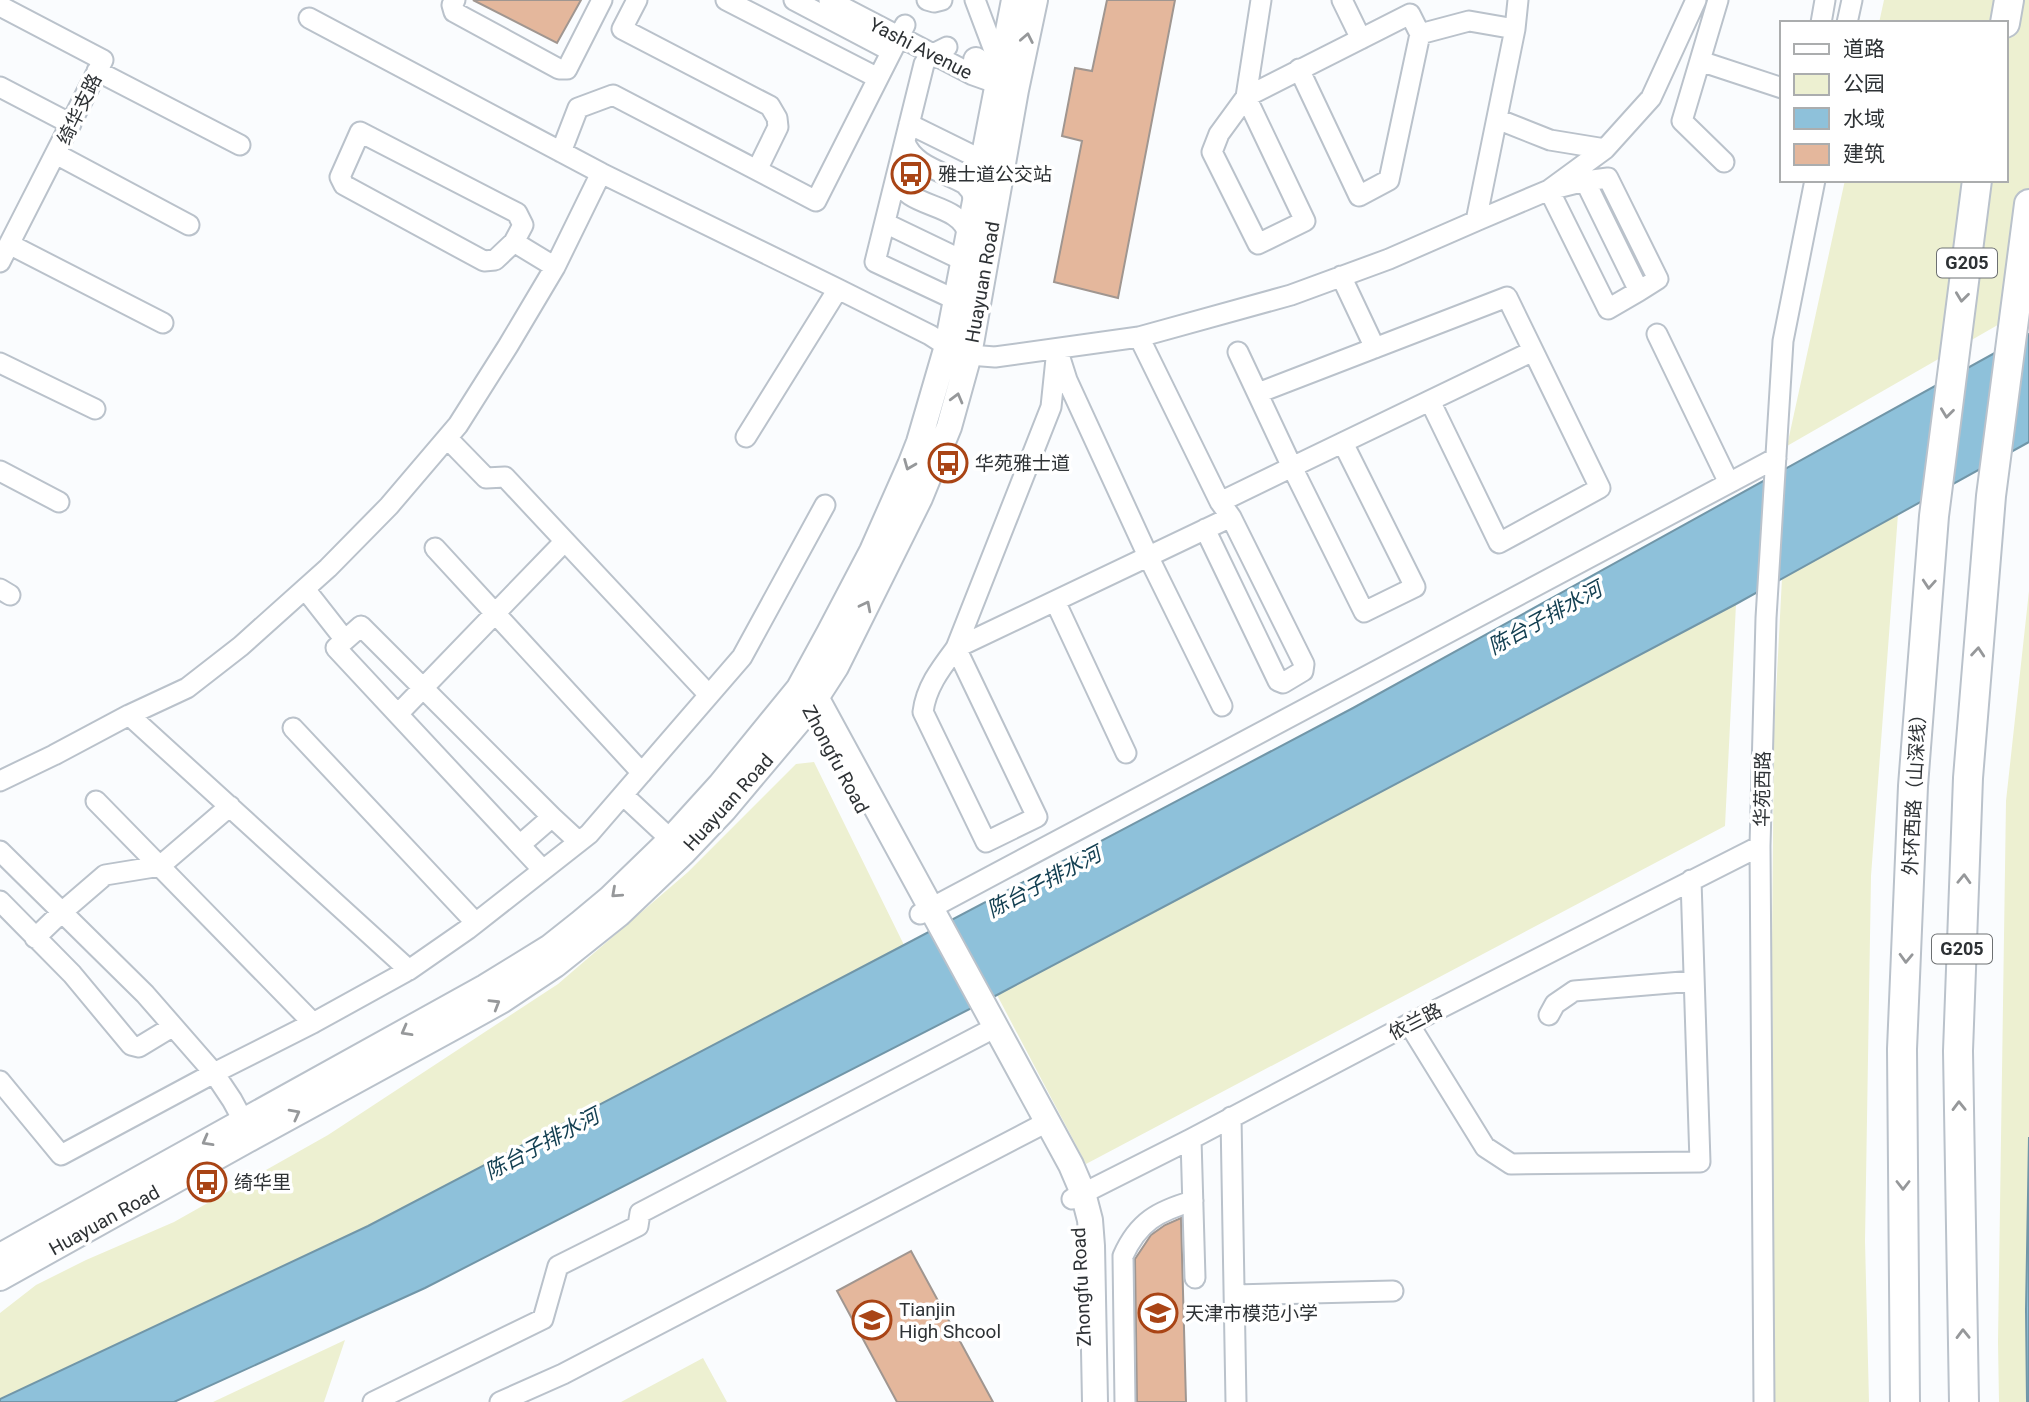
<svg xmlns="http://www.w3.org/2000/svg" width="2029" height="1402" font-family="Roboto,'Noto Sans SC',sans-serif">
	<rect width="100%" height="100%" fill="#fafcfe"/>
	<path fill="#edf0d1" d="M1884 0H2029V307L1787 446 1845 180H2006V23H1879Z
		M1898 514 1871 876 1865 1241 1869 1402H1774L1772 945 1774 732 1782 578Z
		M2029 591V1402H1999L1998 1342 2006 801Z
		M1736 604 1725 826 1086 1164 997 995Z
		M814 762 904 945 368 1226 0 1399V1313L36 1285 86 1260 174 1222 328 1135 558 984 688 872 796 764Z
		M345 1340 324 1402H213Z
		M703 1358 727 1402H621Z"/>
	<path fill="#8ec1da" stroke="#7196a8" stroke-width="2" d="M2029 334V442L1736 604 997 995 425 1288 174 1402H0V1399L368 1226 904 945 1353 708Z
		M2029 1137V1402H2027L2026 1310Z"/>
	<path fill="#e4b79c" stroke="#a09690" stroke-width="2" d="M473 0H581L557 43Z
		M1107 0H1175L1118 298 1054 282 1082 141 1062 136 1075 68 1092 71Z
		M1181 1218 1186 1402H1137L1135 1259 1151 1235 1165 1225Z
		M911 1251 993 1402H897L837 1291Z"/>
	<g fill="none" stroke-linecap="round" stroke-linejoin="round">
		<defs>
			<path id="minor" d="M455 0 452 5 454 12 559 69H567L602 0
				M637 0 622 29 770 106 777 118 778 127 757 170
				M726 0 878 78
				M794 0 891 51
				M829 0 973 75 1004 86
				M927 0 934 2 942 0
				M975 0 1001 69
				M1261 0 1246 97 1305 221 1258 244 1212 152 1219 134 1246 97 1410 14 1420 34 1469 21 1515 29
				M1342 0 1361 39
				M1718 0 1682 121 1724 162
				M0 6 103 60 0 262
				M309 18 601 173
				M1821 23 1825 0
				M1847 23 1852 0
				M947 47 929 56 924 64 875 262 956 300
				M1700 61 1782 88
				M1299 69 1359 196 1389 180 1420 34
				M97 71 240 145
				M0 87 71 124
				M1497 119 1550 140 1605 149
				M909 124 982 160
				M905 142C913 166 945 172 965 184L971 191 974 200
				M561 152 578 108 613 95 816 201 905 25
				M56 154 189 225
				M896 177C906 210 959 201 968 234
				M1585 181 1639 291 1608 309 1549 190Z
				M1585 181 1608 178 1658 279 1639 291
				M1476 221 1549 190 1605 149 1651 98 1696 0
				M885 223 964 261
				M514 242 523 225 517 213 360 132 340 177 344 185 484 261 495 260 514 242 555 267
				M9 244 163 323
				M1341 276 1375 348
				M1657 334 1729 483
				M1057 349 1051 407 956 648 1231 517 1220 502 1139 337
				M1060 358 1067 380 1148 556 1222 706
				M0 363 95 409
				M1258 393 1507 297 1600 488 1499 543 1430 401
				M746 437 838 289
				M447 438 486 478 505 477 709 695
				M1343 443 1415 587 1364 612 1292 467 1533 351
				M0 471 59 502
				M1220 502 1292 467 1238 352
				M1205 529 1278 681 1283 683 1303 671 1304 664 1231 517
				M435 548 642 773
				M0 589 10 595
				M305 589 345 640
				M1055 601 1126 753
				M956 648 1037 817 986 842 923 712C926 687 941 668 956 648Z
				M398 714 565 541
				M129 715 409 970
				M293 728 475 922
				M0 781 54 755 129 715 187 688 241 646 328 568 389 506 458 425 508 346 555 267 601 173 838 289 930 335 947 346 969 355 995 357 1139 337 1291 295 1389 259 1476 221 1515 29 1518 0
				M623 795 681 849
				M96 801 313 1023
				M552 817 579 842
				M521 844 552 817 361 626 336 648 543 870
				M0 851 145 994 214 1073 313 1023 409 970 468 929 589 834 742 657 825 505
				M0 901 72 974 131 1045 139 1047 172 1027
				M920 914 1776 458
				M35 938 62 912 105 875 160 866 230 806
				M1549 1015 1555 1004 1574 991 1694 981
				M1409 1024 1485 1147 1511 1164 1700 1162 1691 880
				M0 1081 61 1155 214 1073 232 1100 250 1133
				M1231 1117 1236 1402
				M1191 1139 1195 1278
				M1072 1199 1191 1139 1409 1024 1760 846
				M1235 1295 1393 1291
				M373 1402 543 1319 558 1266 638 1226 640 1213 996 1027
				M500 1402 563 1374 1047 1122
				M1125 1402 1123 1256C1138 1222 1158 1211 1193 1201
				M1764 1402 1760 846 1766 618 1783 341 1815 180"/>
			<path id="major" d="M976 60 993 72 1004 88
				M804 691 817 699 1071 1165 1083 1193 1090 1220 1092 1246 1095 1402
				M0 1256 485 987 550 947 579 924 609 899 671 839 720 785 799 688 829 633 872 551 910 465 919 442 947 346 1014 0
				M0 1278 253 1137 456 1026 501 1001 555 965 619 914 684 852 724 810 809 709 836 667 920 498 949 427 969 355 1016 90 1035 0"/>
			<path id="highway" d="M2005 23 2009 0
				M1905 1402 1902 1049 1913 786 1934 516 1977 180
				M1964 1402 1958 1051 1968 778 1991 496 2029 204"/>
		</defs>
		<use href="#minor" stroke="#bac2cb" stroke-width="23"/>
		<use href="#major" stroke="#bac2cb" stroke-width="28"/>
		<use href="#highway" stroke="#bac2cb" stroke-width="32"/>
		<use href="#minor" stroke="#fff" stroke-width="19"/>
		<use href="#major" stroke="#fff" stroke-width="24"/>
		<use href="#highway" stroke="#fff" stroke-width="28"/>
	</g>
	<defs><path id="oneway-chevron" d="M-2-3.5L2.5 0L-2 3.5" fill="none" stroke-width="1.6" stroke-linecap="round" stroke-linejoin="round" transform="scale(1.75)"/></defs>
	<g stroke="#96989a">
		<use href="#oneway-chevron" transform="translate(1027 38) rotate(-79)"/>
		<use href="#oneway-chevron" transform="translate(1962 297) rotate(97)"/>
		<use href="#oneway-chevron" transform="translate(957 398) rotate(-75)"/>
		<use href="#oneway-chevron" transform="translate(1947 413) rotate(97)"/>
		<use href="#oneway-chevron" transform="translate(909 465) rotate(112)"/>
		<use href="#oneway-chevron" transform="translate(1929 584) rotate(94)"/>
		<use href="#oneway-chevron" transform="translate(866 606) rotate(-63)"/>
		<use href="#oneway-chevron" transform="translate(1978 652) rotate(-85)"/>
		<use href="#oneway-chevron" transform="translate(1964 879) rotate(-88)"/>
		<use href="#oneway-chevron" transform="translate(616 893) rotate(138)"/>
		<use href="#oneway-chevron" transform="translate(1906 958) rotate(92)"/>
		<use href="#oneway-chevron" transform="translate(495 1004) rotate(-31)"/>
		<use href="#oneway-chevron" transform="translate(406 1031) rotate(151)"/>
		<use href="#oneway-chevron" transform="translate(1959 1106) rotate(-91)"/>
		<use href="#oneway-chevron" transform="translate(295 1114) rotate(-28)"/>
		<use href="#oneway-chevron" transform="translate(207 1141) rotate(151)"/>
		<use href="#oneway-chevron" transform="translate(1903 1185) rotate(90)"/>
		<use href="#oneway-chevron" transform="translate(1963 1334) rotate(-91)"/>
	</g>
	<defs>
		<symbol id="bus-ring" viewBox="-11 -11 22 22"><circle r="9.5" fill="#fff" stroke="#a94415" stroke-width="1.5"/><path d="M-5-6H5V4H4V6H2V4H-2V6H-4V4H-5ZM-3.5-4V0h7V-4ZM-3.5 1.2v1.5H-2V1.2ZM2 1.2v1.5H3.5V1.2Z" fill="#a94415"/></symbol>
		<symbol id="school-ring" viewBox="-11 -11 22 22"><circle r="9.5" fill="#fff" stroke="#a94415" stroke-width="1.5"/><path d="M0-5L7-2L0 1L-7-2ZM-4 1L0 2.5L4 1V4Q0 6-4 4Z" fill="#a94415"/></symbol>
	</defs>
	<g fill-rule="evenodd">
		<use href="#bus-ring" x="889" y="152" width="44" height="44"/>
		<use href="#bus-ring" x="926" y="441" width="44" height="44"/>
		<use href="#bus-ring" x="185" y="1160" width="44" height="44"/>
		<use href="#school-ring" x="1136" y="1291" width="44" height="44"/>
		<use href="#school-ring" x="850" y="1298" width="44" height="44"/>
	</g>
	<g text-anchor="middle" stroke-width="7" stroke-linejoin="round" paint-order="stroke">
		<g fill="#fff" stroke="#6d7072" stroke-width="2">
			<rect x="1937" y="248.5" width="60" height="29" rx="5"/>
			<rect x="1932" y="934.5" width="60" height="29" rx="5"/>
		</g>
		<g font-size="18" font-weight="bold" fill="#2e3235">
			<text x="1967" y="269">G205</text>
			<text x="1962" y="955">G205</text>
		</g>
		<g font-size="19" fill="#2e3235" stroke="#fff">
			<text transform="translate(921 48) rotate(27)" y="7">Yashi Avenue</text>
			<text transform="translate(79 109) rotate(-64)" y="7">绮华支路</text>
			<text transform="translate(982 282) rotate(-80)" y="7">Huayuan Road</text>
			<text transform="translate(836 759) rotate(62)" y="7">Zhongfu Road</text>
			<text transform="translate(1762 789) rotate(-89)" y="7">华苑西路</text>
			<text transform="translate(1914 790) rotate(-87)" y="7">外环西路（山深线）</text>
			<text transform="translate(728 802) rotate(-48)" y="7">Huayuan Road</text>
			<text transform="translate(1415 1021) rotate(-27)" y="7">依兰路</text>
			<text transform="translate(104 1220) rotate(-29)" y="7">Huayuan Road</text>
			<text transform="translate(1081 1287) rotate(-93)" y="7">Zhongfu Road</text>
		</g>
		<g font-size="19" fill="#2e3235" stroke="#fff" text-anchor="start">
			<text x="938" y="181">雅士道公交站</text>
			<text x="975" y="470">华苑雅士道</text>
			<text x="234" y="1189">绮华里</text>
			<text x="899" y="1316">Tianjin<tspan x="899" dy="22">High Shcool</tspan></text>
			<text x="1185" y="1320">天津市模范小学</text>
		</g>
		<g font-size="21" font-style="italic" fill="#144052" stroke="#fff">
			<text transform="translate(1545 618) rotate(-29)" y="7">陈台子排水河</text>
			<text transform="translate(1044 882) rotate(-28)" y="7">陈台子排水河</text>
			<text transform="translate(542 1144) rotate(-28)" y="7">陈台子排水河</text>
		</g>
	</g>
	<rect x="1780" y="21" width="228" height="161" fill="#ffffff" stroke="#abadae" stroke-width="2"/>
	<rect x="1794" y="44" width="35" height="10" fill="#ffffff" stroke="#abadae" stroke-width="2"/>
	<text x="1843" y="56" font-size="21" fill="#2e3235">道路</text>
	<rect x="1794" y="74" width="35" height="21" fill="#edf0d1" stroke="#abadae" stroke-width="2"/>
	<text x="1843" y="91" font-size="21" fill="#2e3235">公园</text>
	<rect x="1794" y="108" width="35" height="21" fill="#8ec1da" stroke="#abadae" stroke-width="2"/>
	<text x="1843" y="126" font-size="21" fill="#2e3235">水域</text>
	<rect x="1794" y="144" width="35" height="21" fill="#e4b79c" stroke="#abadae" stroke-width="2"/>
	<text x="1843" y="161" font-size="21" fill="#2e3235">建筑</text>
</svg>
